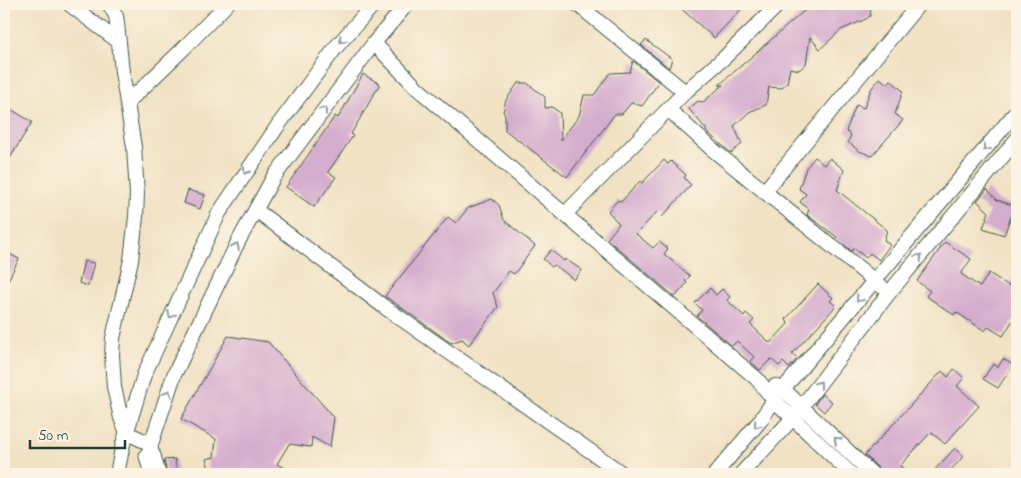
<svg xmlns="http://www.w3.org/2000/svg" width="1021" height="478" font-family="'Indie Flower',sans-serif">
	<rect width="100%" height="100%" fill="#fcf5e5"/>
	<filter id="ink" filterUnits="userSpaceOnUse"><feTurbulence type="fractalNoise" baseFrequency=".02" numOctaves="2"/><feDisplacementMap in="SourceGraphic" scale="10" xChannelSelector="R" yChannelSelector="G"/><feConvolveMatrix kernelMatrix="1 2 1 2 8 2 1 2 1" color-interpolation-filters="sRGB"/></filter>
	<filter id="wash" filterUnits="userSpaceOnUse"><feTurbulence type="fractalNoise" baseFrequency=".0096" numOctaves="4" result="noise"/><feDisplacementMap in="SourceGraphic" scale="20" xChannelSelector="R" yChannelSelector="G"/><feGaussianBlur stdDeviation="1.12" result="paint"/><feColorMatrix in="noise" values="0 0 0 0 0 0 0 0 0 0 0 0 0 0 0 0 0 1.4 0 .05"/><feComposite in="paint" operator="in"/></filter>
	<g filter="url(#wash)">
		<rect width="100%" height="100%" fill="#f1e2c4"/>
		<g id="blocks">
			<path fill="#d5adce" d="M676 4H746L714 38Z
				M812 4H871L870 16 866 19 841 30 820 49 810 37 806 64 799 70 790 68 787 83 781 88 769 87 766 105 749 112 734 126 742 144 731 153 706 131V129L689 109 698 101 703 102 723 85H719Z
				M646 40 672 59 669 68 641 45Z
				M633 61 659 82 642 106 631 103 622 114H615L567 177 505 130V114L503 112 506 100 518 83H527L545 97V108L552 107 560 113 561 140 579 116 584 95H594L610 73 630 72Z
				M363 74 380 84 351 134 353 136 328 172 336 177 314 207 286 187 335 116 338 118Z
				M880 78 887 84 891 80 903 91 895 114 903 120 872 156 859 151 848 142 851 135 846 131 856 105 864 108 871 89Z
				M4 105 32 122 4 168Z
				M815 157 824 165 830 158 844 170 837 190 887 230 884 240 890 245 879 260 870 253 866 258 854 248 852 251 836 239 837 237 807 215 809 209 800 202 806 194 799 189 806 168Z
				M664 160 668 164 671 161 686 175 684 178 691 185 662 217 657 212 636 234 653 248 659 242 668 249 664 254 690 276 685 281 687 283 675 297 607 239 619 224 608 211 618 200 621 202 640 181 642 183Z
				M987 189 997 200 1015 206 1004 235 983 228 989 212 977 201Z
				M188 190 205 195 200 209 184 203Z
				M492 199 499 205 504 220 535 246 514 274 509 271 493 293 498 307 469 345 462 339 451 343 385 296 448 217 456 223 468 208Z
				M945 242 971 259 961 274 980 287 989 273 1009 286 1017 272V314L1003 336 988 327 985 331 956 312 954 315 926 296 930 291 917 281Z
				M551 250 564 261 565 259 582 270 574 280 563 271 554 265 552 267 543 259Z
				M4 251 19 259 4 288Z
				M84 261 94 263 88 286 79 283Z
				M818 284 833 298 830 301 836 306 792 354 797 359 789 368 783 362 779 366 771 359 760 370 750 361 754 357 737 341 732 346 697 316 702 310 695 303 710 288 716 295 722 289 730 297 727 300 744 316 746 313 754 320 750 324 770 343 788 324 786 319Z
				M228 336 268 342 329 412V414L334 417 330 447 312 437 311 447 289 444 277 464 295 474H211L206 459 214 457 216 439 181 419Z
				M1003 359 1013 365 998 388 983 379 993 364 998 367Z
				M954 369 964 378 957 386 979 406 945 444 931 432 900 466 909 474H882L878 468 865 455 942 371 948 377Z
				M822 394 832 402 824 412 815 404Z
				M955 448 964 456 947 474H931Z
				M175 459 177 474H167L164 460Z"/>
		</g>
	</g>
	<g filter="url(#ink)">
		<use href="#blocks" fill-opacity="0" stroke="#3e564a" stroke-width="1"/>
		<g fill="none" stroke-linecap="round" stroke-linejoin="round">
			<defs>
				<path id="minor" d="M69 4 119 42
					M109 4 116 16 117 23 122 72 134 147 137 194 136 217 131 260 113 338 112 355 114 387 121 418 127 433 151 444
					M577 4 685 92
					M374 43 417 88 757 379 774 400 851 474
					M127 103 183 49 227 4
					M668 109 712 149 881 286
					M764 192 919 4
					M256 210 383 306 623 474
					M565 214 685 92 725 57 779 4
					M775 386 783 389 872 474
					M150 464 151 444 174 375 238 242 273 178 374 43 407 4
					M117 474 123 444 144 375 219 213 279 124 337 46 374 4
					M715 474 760 421 774 400 1017 111
					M741 474 793 418 889 293 1017 139"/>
				<path id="highway" d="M150 456 155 474"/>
			</defs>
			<use href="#minor" stroke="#3e564a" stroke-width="16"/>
			<use href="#highway" stroke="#3e564a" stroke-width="23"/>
			<use href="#minor" stroke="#fff" stroke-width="14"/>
			<use href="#highway" stroke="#fff" stroke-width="21"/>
		</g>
		<defs><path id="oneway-chevron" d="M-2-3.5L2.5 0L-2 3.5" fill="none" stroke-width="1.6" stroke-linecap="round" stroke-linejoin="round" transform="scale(1.25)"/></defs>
		<g stroke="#8f9e9a">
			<use href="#oneway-chevron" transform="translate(342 40) rotate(131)"/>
			<use href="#oneway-chevron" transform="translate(324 110) rotate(-53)"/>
			<use href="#oneway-chevron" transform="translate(986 148) rotate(130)"/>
			<use href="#oneway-chevron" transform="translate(246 171) rotate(125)"/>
			<use href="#oneway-chevron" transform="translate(236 246) rotate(-63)"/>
			<use href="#oneway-chevron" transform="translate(919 257) rotate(-50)"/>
			<use href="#oneway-chevron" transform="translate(859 299) rotate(130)"/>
			<use href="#oneway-chevron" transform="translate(171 315) rotate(115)"/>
			<use href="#oneway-chevron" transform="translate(819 384) rotate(-53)"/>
			<use href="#oneway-chevron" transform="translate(168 393) rotate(-72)"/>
			<use href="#oneway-chevron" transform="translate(757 425) rotate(129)"/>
			<use href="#oneway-chevron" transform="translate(837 440) rotate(-136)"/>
		</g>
	</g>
	<rect width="1021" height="478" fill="none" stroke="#fcf5e5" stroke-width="20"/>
	<path d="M30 440v8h95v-8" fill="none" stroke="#1f3d34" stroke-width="2.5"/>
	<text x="38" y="440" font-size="15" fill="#1f3d34" stroke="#fcf5e5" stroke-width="4" paint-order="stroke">50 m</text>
</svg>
